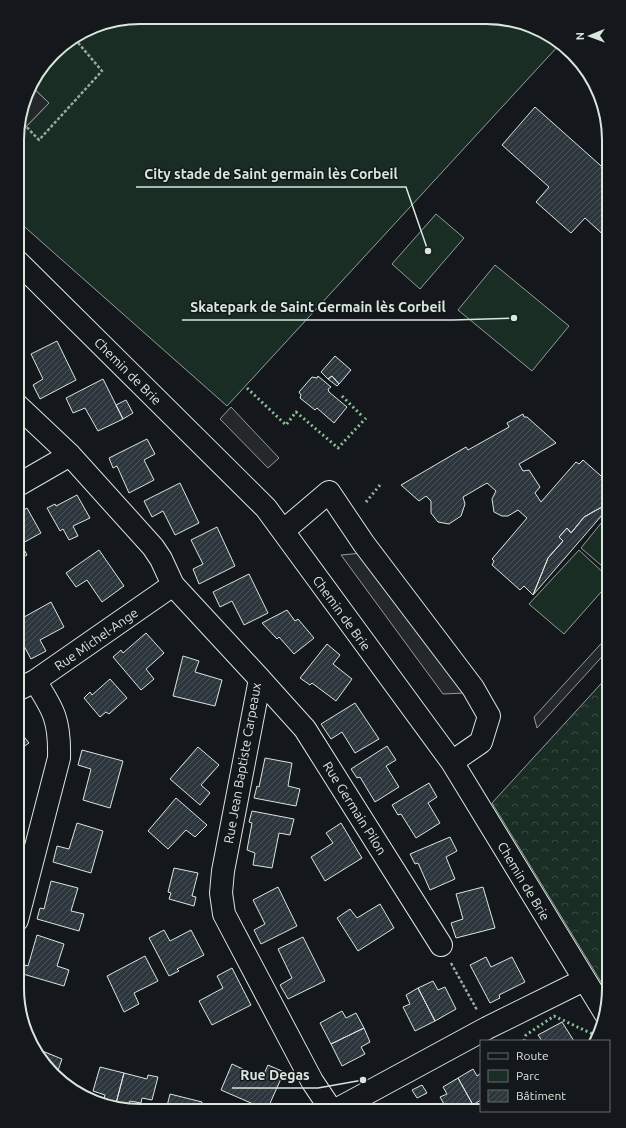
<svg xmlns="http://www.w3.org/2000/svg" width="626" height="1128" font-family="Ubuntu,sans-serif">
	<defs>
		<pattern id="forest-crowns" width="20" height="18" patternUnits="userSpaceOnUse"><rect width="20" height="18" fill="#1a2d24"/><path d="M2 6a3 3 0 1 1 6 0M12 15a3 3 0 1 1 6 0" fill="none" stroke="#3b4b43"/></pattern>
		<pattern id="building-hatch" width="6" height="6" patternUnits="userSpaceOnUse"><rect width="6" height="6" fill="#2c363c"/><path d="M-1 1l2-2M0 6l6-6M5 7l2-2" fill="none" stroke="#4a5358"/></pattern>
	</defs>
	<rect width="100%" height="100%" fill="#14181c"/>
	<path fill="url(#forest-crowns)" stroke="#939e99" d="M609 675V995L492 803Z"/>
	<path fill="#1a2d24" stroke="#939e99" d="M140 17 510 19 560 44 227 406 18 221V135L49 103 30 85 59 48 93 26Z
		M436 214 464 238 420 289 392 264Z
		M495 265 569 326 532 371 458 310Z
		M602 522 609 528V572L581 548Z
		M579 550 609 578V583L564 634 529 604Z"/>
	<path fill="#24282b" stroke="#939e99" d="M30 85 49 103 18 135V124Z
		M231 407 279 458 268 468 220 419Z
		M362 553 465 693 443 694 341 555Z
		M609 635V649L537 728 534 717Z"/>
	<path fill="url(#building-hatch)" stroke="#d8e6dc" d="M535 107 609 173V240L585 218 571 233 536 202 549 187 502 145Z
		M18 319 25 326 18 334Z
		M57 341 76 380 40 399 33 385 43 379 31 354Z
		M335 356 351 370 339 384 332 376 328 379 321 372Z
		M318 376 331 387 328 389 329 392 347 407 334 423 317 408 315 410 300 398 301 395 299 392 312 377 317 378Z
		M332 376 339 384 337 386 328 379Z
		M103 379 123 419 98 431 85 408 73 413 66 398Z
		M126 400 133 413 123 419 116 405Z
		M523 414 524 417H527L556 443 519 464 523 471 529 470 540 487 535 493 541 502 576 462 579 464 583 460 609 483V503L584 517 571 533 567 528 559 537 563 541 548 558 533 595 524 586 520 590 492 565 494 561 492 559 527 518 518 510 508 516H502L494 512 492 499 496 491 487 483 463 497 465 504 461 516 449 524 438 522 431 513V501L426 496 419 501 401 485 466 447 468 450 509 427 507 423Z
		M147 439 155 454 144 460 154 480 129 493 117 466 113 468 109 458Z
		M180 483 199 523 175 535 163 511 152 517 144 501Z
		M77 495 90 518 73 526 78 536 69 540 63 529 60 531 47 508 55 504 56 506Z
		M609 503V507L533 595 548 558 563 541 559 537 567 528 571 533 584 517Z
		M27 508 41 533 21 544 27 555 18 560V514Z
		M217 527 235 566 199 584 193 569 203 564 191 540Z
		M99 550 124 586 102 602 87 580 76 587 66 573Z
		M249 574 268 613 244 625 232 601 220 607 213 592Z
		M51 602 64 627 40 640 46 651 31 659 17 633V621Z
		M287 610 295 621 298 619 314 638 294 654 279 637 277 639 262 623Z
		M146 633 164 653 146 669 154 679 141 690 113 657 121 650 123 653Z
		M327 644 340 655 333 664 352 679 336 701 312 683 310 685 300 678Z
		M183 656 199 661 195 672 222 680 215 706 173 696Z
		M110 679 127 698 109 714 106 712 100 717 84 698 90 692 92 695Z
		M355 703 379 739 355 753 342 732 331 739 321 724Z
		M17 728 29 743 17 751Z
		M387 746 396 760 386 766 399 787 375 802 360 777 357 778 351 769Z
		M198 747 219 765 201 785 210 793 200 805 170 779Z
		M82 750 123 761 110 808 83 800 91 769 78 765Z
		M265 758 292 763 288 786 300 789 296 806 254 798 257 786 259 787Z
		M429 783 437 797 428 803 440 823 416 838 401 814 398 815 392 805Z
		M176 798 207 825 195 837 186 830 168 849 148 831Z
		M252 811 294 819 290 835 279 833 272 868 253 865 255 853 247 850 252 823 249 822Z
		M77 823 103 831 91 873 53 862 57 846 69 849Z
		M341 823 362 858 325 881 311 857 333 843 326 833Z
		M450 837 457 851 446 857 455 879 430 890 418 863 415 864 410 854Z
		M174 868 198 873 192 896 196 897 194 906 169 899 171 893 168 892Z
		M51 881 78 888 71 911 84 914 79 931 37 919 40 908 44 909Z
		M278 887 297 926 261 944 254 930 265 924 253 900Z
		M483 887 495 928 456 938 451 923 463 919 456 894Z
		M380 904 394 928 358 951 337 918 350 909 357 918Z
		M164 930 170 941 191 930 204 955 177 969 179 971 169 976 149 938Z
		M37 935 64 944 57 966 69 970 64 986 23 974 25 965 28 966Z
		M303 937 325 981 288 999 280 985 292 978 278 949Z
		M145 956 158 981 134 993 139 1004 124 1012 107 976Z
		M486 957 491 967 512 957 525 982 499 995 500 998 490 1003 470 965Z
		M232 968 251 1005 212 1025 199 1001 223 988 217 976Z
		M433 981 438 990 445 987 456 1009 435 1021 418 988Z
		M418 988 435 1021 415 1031 403 1007 410 1004 406 995Z
		M342 1011 346 1018 356 1013 364 1028 331 1044 320 1023Z
		M562 1022 574 1041H542L538 1035Z
		M364 1028 370 1042 361 1047 365 1054 342 1066 331 1044Z
		M33 1047 40 1050 38 1057Z
		M40 1050 62 1059 56 1076 38 1057Z
		M232 1064 262 1078 268 1065 284 1072 267 1110 221 1090Z
		M100 1067 124 1073 115 1107 103 1102 105 1095 93 1091Z
		M473 1069 477 1076 481 1073V1100L473 1105 458 1078Z
		M124 1073 147 1079 148 1075 158 1077 152 1100 142 1098 141 1103 130 1101 127 1110 115 1107Z
		M458 1078 473 1105 462 1111H448L440 1097 447 1094 443 1087Z
		M422 1085 427 1093 417 1098 412 1090Z
		M170 1094 202 1102 200 1110H166Z"/>
	<g fill="none" stroke-linecap="round" stroke-linejoin="round">
		<defs>
			<path id="minor" d="M18 262 266 508 452 762 605 1013
				M18 406 70 455 153 547 161 559 173 585 260 679 223 871 221 893 224 914 312 1081 332 1111
				M18 485 70 455
				M283 531 329 492 364 544 473 688 489 716 481 742 452 762
				M260 679 305 729 441 945
				M17 690 35 681 173 585
				M17 920 59 758C60 721 54 710 35 681
				M334 1111 487 1028 584 980"/>
		</defs>
		<use href="#minor" stroke="#d8e6dc" stroke-width="24"/>
		<path stroke="#9da8a2" stroke-width="2.5" stroke-dasharray="3 2" stroke-linecap="butt" d="M20 120 39 140 102 71 74 38
			M451 963 477 1010"/>
		<use href="#minor" stroke="#14181c" stroke-width="22"/>
		<path stroke="#8ac095" stroke-width="3" stroke-dasharray="2 3" stroke-linecap="butt" d="M247 388 286 425 296 412 338 448 366 418
			M342 396 362 416
			M366 502 380 485
			M524 1041 526 1035 554 1016 599 1037"/>
	</g>
	<g text-anchor="middle" stroke-width="3" stroke-linejoin="round" paint-order="stroke">
		<g font-size="13" fill="#d8e6dc" stroke="#14181c">
			<text transform="translate(128 371) rotate(45)" y="5">Chemin de Brie</text>
			<text transform="translate(342 613) rotate(54)" y="5">Chemin de Brie</text>
			<text transform="translate(96 639) rotate(-35)" y="5">Rue Michel-Ange</text>
			<text transform="translate(242 763) rotate(-80)" y="5">Rue Jean Baptiste Carpeaux</text>
			<text transform="translate(355 808) rotate(58)" y="5">Rue Germain Pilon</text>
			<text transform="translate(524 881) rotate(59)" y="5">Chemin de Brie</text>
		</g>
	</g>
	<path d="M0 0H626V1128H0ZM140 24H486A116 116 0 0 1 602 140V988A116 116 0 0 1 486 1104H140A116 116 0 0 1 24 988V140A116 116 0 0 1 140 24Z" fill="#14181c" fill-rule="evenodd"/>
	<path fill="none" stroke="#d8e6dc" stroke-width="2" d="M140 24H486A116 116 0 0 1 602 140V988A116 116 0 0 1 486 1104H140A116 116 0 0 1 24 988V140A116 116 0 0 1 140 24Z"/>
	<path fill="none" stroke="#d8e6dc" stroke-width="1.5" d="M428 251L406 187H136M514 318L453 320H182M363 1080L318 1088H232"/>
	<g fill="#d8e6dc" stroke="#14181c" stroke-width="1.5">
		<circle cx="428" cy="251" r="4"/>
		<circle cx="514" cy="318" r="4"/>
		<circle cx="363" cy="1080" r="4"/>
	</g>
	<g font-size="14" text-anchor="middle" font-weight="bold" fill="#d8e6dc" stroke="#14181c" stroke-width="3" stroke-linejoin="round" paint-order="stroke">
		<text x="271" y="179">City stade de Saint germain lès Corbeil</text>
		<text x="318" y="312">Skatepark de Saint Germain lès Corbeil</text>
		<text x="275" y="1080">Rue Degas</text>
	</g>
	<rect x="480" y="1040" width="130" height="72" fill="#14181c" stroke="#626a69"/>
	<rect x="488" y="1053" width="20" height="6" fill="#14181c" stroke="#626a69"/>
	<text x="516" y="1060" font-size="12" fill="#d8e6dc">Route</text>
	<rect x="488" y="1070" width="20" height="12" fill="#1a2d24" stroke="#626a69"/>
	<text x="516" y="1080" font-size="12" fill="#d8e6dc">Parc</text>
	<rect x="488" y="1090" width="20" height="12" fill="url(#building-hatch)" stroke="#626a69"/>
	<text x="516" y="1100" font-size="12" fill="#d8e6dc">Bâtiment</text>
	<g transform="translate(590 36) rotate(269)" stroke="#14181c" stroke-width="3" paint-order="stroke">
	<path d="M0-3L7 15L0 10L-7 15Z" fill="#d8e6dc"/>
	<text y="-6" font-size="11" font-weight="bold" text-anchor="middle" fill="#d8e6dc">N</text>
	</g>
</svg>
